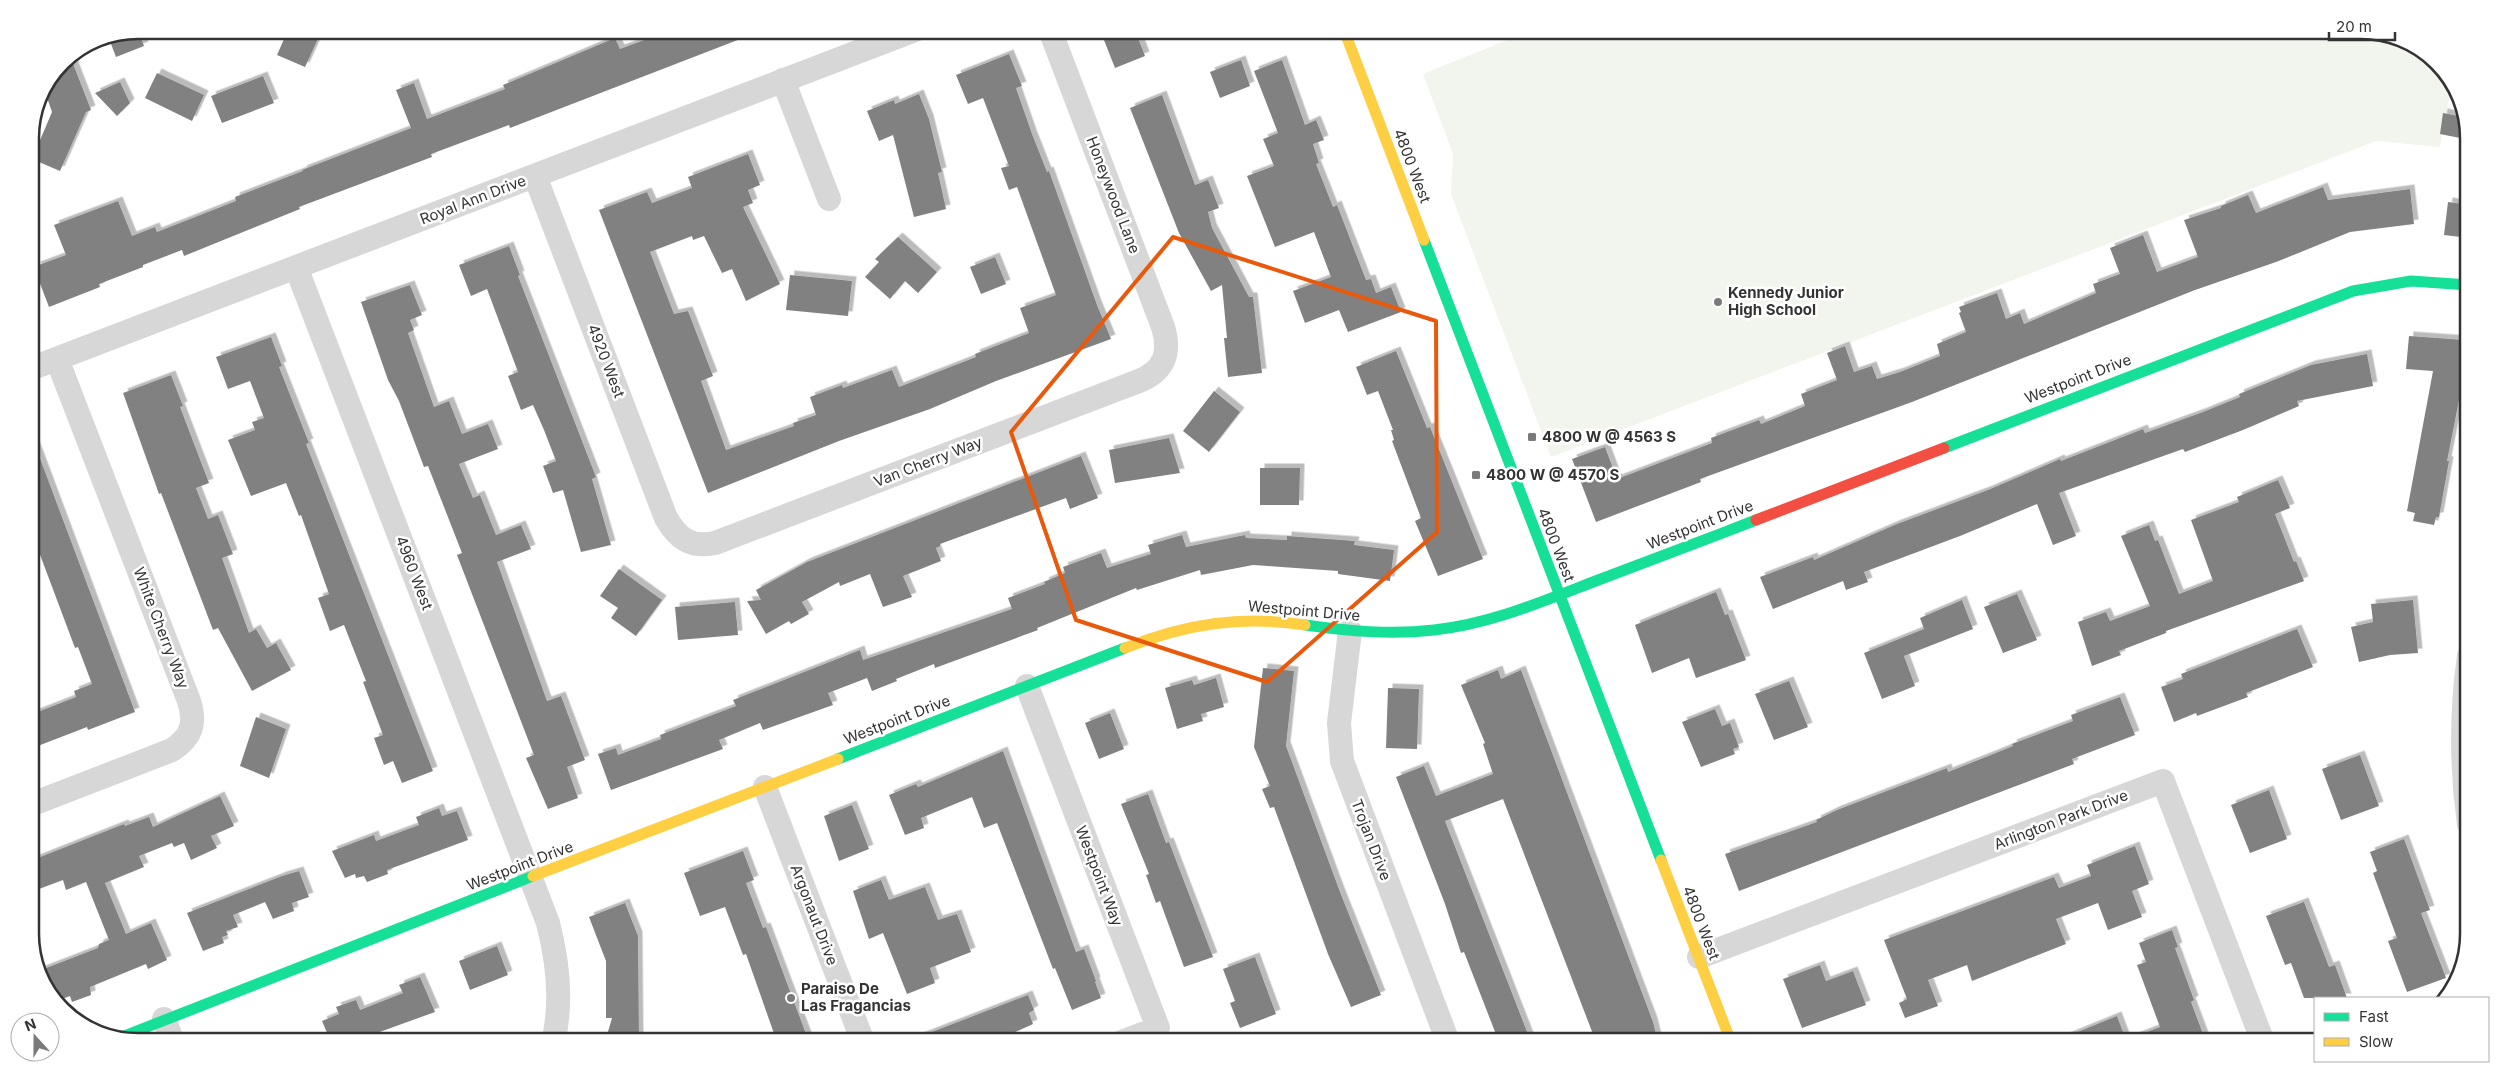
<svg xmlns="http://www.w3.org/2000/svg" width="2499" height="1072" font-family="Inter,sans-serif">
	<defs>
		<filter id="shadow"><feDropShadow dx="4.5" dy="-4.5" stdDeviation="0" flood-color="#0004"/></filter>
	</defs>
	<rect width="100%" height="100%" fill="#fff"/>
	<path fill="#f1f5ed" d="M1532 30H2361L2402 38 2452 81 2440 147 2376 141 1551 457 1451 194 1453 154 1423 74Z"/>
	<path fill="#818181" filter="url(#shadow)" d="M138 30 144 46 116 57 108 36Z
		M288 30H322L305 67 277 55Z
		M671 30 761 31 510 128 509 125 431 154 432 157 299 207 300 209 184 256 182 250 143 265V267L99 284 100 287 49 307 36 273 38 272 36 266 66 255 54 225 118 201 132 236 155 227 157 232 236 201 235 197 303 171 302 170 411 128 396 90 414 83 427 119 505 89 503 85 615 38 620 49Z
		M1100 30H1135L1145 56 1115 68Z
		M1009 54 1022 86 1016 88 1032 134 1047 172 1049 171 1097 305 1111 339 996 381 930 409 839 441 708 493 599 210 647 192 652 203 692 188 688 177 748 154 760 185 748 190 753 203 743 207 780 284 746 301 732 269 722 273 704 236 693 240 692 236 650 252 674 314 688 311 713 376 701 381 726 450 794 426 793 423 816 415 810 397 842 385 843 388 892 370 899 387 976 357 975 354 1029 333 1020 308 1056 295 1017 187 1009 190 1001 168 1009 166 983 98 968 104 956 75Z
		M70 56 91 110 86 112 60 171 32 159 52 112 44 89 62 61Z
		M1241 60 1250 86 1220 98 1210 72Z
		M1282 60 1305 125 1316 120 1324 140 1313 144 1319 163 1316 164 1333 207 1337 205 1366 280 1371 279 1376 293 1391 287 1401 312 1348 332 1339 310 1305 323 1293 291 1331 277 1314 232 1275 247 1247 176 1274 166 1263 139 1278 133 1254 71Z
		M157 73 204 95 192 121 145 98Z
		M263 76 274 103 222 123 211 96Z
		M120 82 130 103 117 116 95 93Z
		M919 94 929 119 942 172 938 173 946 209 914 217 893 135 879 141 867 111 894 100 895 104Z
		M1162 95 1195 185 1208 180 1219 208 1208 212 1212 228 1249 297H1253L1262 373 1228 377 1224 338H1227L1222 285 1211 291 1179 233 1130 108Z
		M2443 113 2464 117 2460 138 2440 134Z
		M2323 187 2328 200 2410 189 2414 224 2350 232 2276 262 2195 290 1912 402 1700 479 1701 482 1596 522 1572 459 1605 447 1617 479 1712 443 1711 438 1759 420 1761 424 1805 406 1801 394 1837 380 1827 353 1845 346 1854 372 1872 366 1877 379 1900 372 1940 356 1937 344 1966 332 1959 313 1961 312 1959 307 1997 293 2006 319 2020 313 2024 324 2096 293 2093 284 2120 274 2110 248 2143 235 2157 272 2198 257 2184 220 2221 208V206L2248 195 2256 213Z
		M2448 202 2469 205V238L2444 235Z
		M898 237 937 272 918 293 905 281 890 299 865 277 879 262 875 259Z
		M509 246 520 275 518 276 596 477 592 479 611 545 581 552 563 490 553 493 543 466 556 461 544 430 533 405 521 410 508 376 518 372 487 289 471 296 459 265Z
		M995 257 1006 284 981 294 970 267Z
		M790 275 852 281 848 316 786 310Z
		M410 285 422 315 410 320 414 330 408 333 434 407 449 401 462 434 488 424 498 449 459 464 473 498 480 495 496 535 521 525 531 549 497 562 547 701 561 696 585 760 567 767 578 798 548 809 526 758 534 755 457 555 462 553 428 466 424 467 399 401 388 380 361 302Z
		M2409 336 2464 340 2460 395 2447 461H2449L2439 517H2436L2434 525 2413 521 2415 513 2407 511 2433 371 2406 369Z
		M271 337 282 366 279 367 309 443 306 444 433 771 402 783 393 761 384 765 374 738 383 735 363 682 366 681 344 625 330 631 318 598 329 594 301 515 299 516 286 483 251 496 228 440 255 430 252 422 264 418 250 381 228 389 216 357Z
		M1396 351 1427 428 1430 427 1483 559 1438 576 1415 521 1421 518 1392 441 1394 440 1391 430H1393L1378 391 1367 395 1356 367Z
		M2367 354 2373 386 2297 401 2299 406 2243 430 2185 452 2183 449 2059 493 2076 536 2053 545 2037 504 1960 536 1864 572 1868 582 1846 590 1843 581 1773 609 1760 577 1813 557 1814 560 1897 524 1988 490 2060 459 2061 461 2143 429 2145 433 2203 412 2240 397 2239 394 2311 365Z
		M171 375 183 406 180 407 209 483 196 488 208 519 218 515 233 554 222 558 249 633 256 629 267 648 276 643 291 670 252 691 218 628 213 630 161 493 159 494 123 393Z
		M1214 391 1240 412 1209 452 1183 431Z
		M32 437 135 712 88 730 87 727 30 749V715L76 697 74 691 92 684 78 647 75 648 30 528Z
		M1169 438 1180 473 1115 483 1109 450Z
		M1081 456 1098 498 1070 509 1066 498 940 544V546L936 548 941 561 903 576 912 597 883 607 870 574 840 586 839 582 802 602 809 614 791 624 789 621 766 634 747 601 761 600 756 590 807 562Z
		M1260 468H1300L1299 505H1260Z
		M2278 480 2290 508 2275 514 2294 562 2296 561 2304 581 2166 631V633L2119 651 2121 655 2092 666 2078 622 2106 612 2110 621 2150 606 2121 536 2149 525 2155 541 2158 540 2179 594 2213 581 2191 520 2239 502 2237 497Z
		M1182 535 1186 547 1245 535 1246 538 1287 540V536L1355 541 1354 545 1394 550 1390 581 1338 574V571L1253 565 1201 575 1200 570 1137 590 1136 588 1037 628 1038 630 935 668 934 664 896 679 897 681 872 691 867 678 828 693 833 705 763 730 760 723 719 740 723 749 611 790 598 754 616 748 618 755 661 739 660 735 736 706 733 700 860 650 863 660 1012 609 1008 598 1045 584 1044 582 1065 573 1063 567 1101 553 1107 568 1151 554 1148 545Z
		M619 569 662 600 636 636 611 618 618 608 600 596Z
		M1716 592 1725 615 1728 614 1746 660 1696 678 1689 658 1652 673 1635 625Z
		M2017 594 2037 640 2003 653 1984 607Z
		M1962 600 1973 629 1904 656 1915 686 1882 699 1864 653 1924 629 1920 618Z
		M2413 600 2418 653 2390 655 2359 662 2351 627 2373 622 2371 604Z
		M735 602 738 635 678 640 675 607Z
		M2297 629 2313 667 2246 693 2248 697 2197 716 2196 713 2174 722 2161 687 2183 679 2181 674Z
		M1263 668 1294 671 1286 746 1340 892 1381 995 1351 1007 1328 954 1274 807 1270 808 1262 789 1270 786 1254 747Z
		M1498 670 1501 679 1521 670 1653 1022 1658 1042H1596L1503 799 1445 821 1531 1042H1499L1464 952 1461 953 1445 904 1396 777 1424 766 1436 796 1493 774 1483 744 1485 743 1461 685Z
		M1216 678 1224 707 1201 714 1203 721 1177 729 1165 688 1192 680 1194 685Z
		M1789 681 1808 727 1774 740 1755 694Z
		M1388 688 1419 689 1417 749 1386 748Z
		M2120 697 2135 735 2072 759 2074 764 1739 891 1725 854 1817 822 1816 820 1837 810 1947 768 1948 772 1991 755 2013 746 2012 744 2073 721 2071 715Z
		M1715 709 1722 726 1730 723 1739 747 1733 749 1735 754 1701 767 1682 722Z
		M1110 713 1124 749 1099 759 1085 723Z
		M256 717 286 729 269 778 240 766Z
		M1003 751 1076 952 1084 949 1096 981 1095 982 1101 998 1072 1010 1055 968 1053 969 997 823 984 828 972 797 921 818 924 828 905 835 889 795 916 784 918 787Z
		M2360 755 2379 806 2341 820 2322 769Z
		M2269 790 2287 839 2250 853 2231 805Z
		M1148 794 1166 843 1169 842 1213 957 1184 967 1160 901 1156 903 1146 875 1149 874 1121 804Z
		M220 796 234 826 211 836 217 848 191 860 184 843 174 847 172 843 139 856 144 867 105 883 126 934 151 923 167 960 148 969 146 964 90 987 91 995 72 1002 70 996 62 999 61 995 52 999 41 970 98 948 99 944 109 940 86 882 66 890 63 880 39 889 30 861 124 824 125 826 149 817 153 827Z
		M852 805 869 849 839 861 824 816Z
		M439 808 442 816 457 811 468 840 387 870 388 874 367 882 364 876 356 878 355 874 345 878 332 851 374 835 376 841 419 825 416 817Z
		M2404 839 2430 910 2421 913 2446 978 2407 992 2388 941 2397 938 2373 873 2377 871 2370 852Z
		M2135 846 2149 884 2132 891 2142 917 2108 930 2098 903 2056 919 2066 944 1972 981 1967 965 1928 980 1938 1006 1905 1018 1899 1003 1907 999 1884 940 2054 877 2059 888 2091 876 2087 865Z
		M743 851 754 880 746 883 763 928 766 927 809 1042H777L746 954 743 955 725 907 700 916 684 873Z
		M299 871 309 897 292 903 294 911 273 919 265 902 233 915 238 927 226 931 228 935 222 937 224 943 203 951 187 913 282 876Z
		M881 880 889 900 925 887 938 920 957 914 971 952 930 968 935 983 907 994 883 933 869 939 853 891Z
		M2304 902 2329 967 2335 965 2347 998H2304L2291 963 2285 965 2266 916Z
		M625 903 638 936 639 1042H605L612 1018H606V961L589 917Z
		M2172 930 2178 947 2175 948 2194 1000 2191 1002 2206 1042H2053L2117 1016 2126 1040 2160 1027 2137 965 2146 962 2139 943Z
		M497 946 508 975 470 990 459 961Z
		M1255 957 1276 1014 1240 1028 1230 1003 1235 1001 1223 969Z
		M1820 965 1826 981 1853 971 1866 1005 1802 1028 1783 979Z
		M420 977 435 1012 352 1042H331L322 1021 339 1014 336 1007 356 1000 360 1010 403 993 399 985Z
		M1028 995 1034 1010 1029 1013 1033 1024 1011 1034 990 1042H912L911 1040Z"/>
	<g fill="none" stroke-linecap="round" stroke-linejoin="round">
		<path stroke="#d7d7d7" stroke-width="24" d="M783 80 829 199
			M535 176 666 518C678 539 691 548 715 543L1139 381C1164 371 1171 353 1163 327L1050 30
			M296 267 548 923C558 962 563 1002 553 1042
			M30 369 915 30
			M1350 631 1339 723 1342 761 1448 1042
			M2469 656C2461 712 2461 767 2469 824
			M1027 686 1158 1028 1122 1042
			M765 787 863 1042
			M30 805 172 750C192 737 196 723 189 701L57 359
			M1699 957 2163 781 2263 1042
			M164 1019 173 1042"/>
		<path stroke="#16e098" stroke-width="11" d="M1424 240 1661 860
			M1944 448 2353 291 2411 281 2469 285
			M1305 625C1348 631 1391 635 1434 630 1490 624 1541 602 1593 582 1648 561 1702 541 1756 520
			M838 759 1125 648
			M119 1038 533 876"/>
		<path stroke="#ffcf43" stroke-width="11" d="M1344 30 1424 240
			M1125 648C1185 624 1241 615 1305 625
			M1661 860 1731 1042
			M533 876 838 759"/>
		<path stroke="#f24e42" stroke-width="11" d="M1756 520 1944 448"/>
	</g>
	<path fill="none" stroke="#e8590c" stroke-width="4" stroke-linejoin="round" d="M1173 237 1436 321 1437 532 1267 682 1076 620 1011 432Z"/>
	<g fill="#7a7a7a" stroke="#fff" stroke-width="2">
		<circle cx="1718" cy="302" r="5"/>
		<rect x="1527" y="432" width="10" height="10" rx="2.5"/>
		<rect x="1471" y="470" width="10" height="10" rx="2.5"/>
		<circle cx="791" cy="998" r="5"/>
	</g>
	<g text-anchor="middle" stroke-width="5" stroke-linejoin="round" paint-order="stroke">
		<g font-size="15" fill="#333" stroke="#fff">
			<text transform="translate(1412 166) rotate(69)" y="5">4800 West</text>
			<text transform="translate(1113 195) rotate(69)" y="5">Honeywood Lane</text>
			<text transform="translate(473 200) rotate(-21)" y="5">Royal Ann Drive</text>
			<text transform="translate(606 361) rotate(69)" y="5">4920 West</text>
			<text transform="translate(2078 379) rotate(-21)" y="5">Westpoint Drive</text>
			<text transform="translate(928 462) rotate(-21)" y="5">Van Cherry Way</text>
			<text transform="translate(1700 525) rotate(-21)" y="5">Westpoint Drive</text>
			<text transform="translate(1556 545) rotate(69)" y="5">4800 West</text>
			<text transform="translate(414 573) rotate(69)" y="5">4960 West</text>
			<text transform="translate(1304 611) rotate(5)" y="5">Westpoint Drive</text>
			<text transform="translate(161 628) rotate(69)" y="5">White Cherry Way</text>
			<text transform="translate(897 720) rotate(-21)" y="5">Westpoint Drive</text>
			<text transform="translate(2061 820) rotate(-21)" y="5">Arlington Park Drive</text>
			<text transform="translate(1371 840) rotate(69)" y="5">Trojan Drive</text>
			<text transform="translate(520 866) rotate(-21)" y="5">Westpoint Drive</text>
			<text transform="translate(1099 876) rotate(69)" y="5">Westpoint Way</text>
			<text transform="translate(814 915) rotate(69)" y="5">Argonaut Drive</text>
			<text transform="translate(1701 923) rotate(69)" y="5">4800 West</text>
		</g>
		<g font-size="15" font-weight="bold" fill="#333" stroke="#fff" text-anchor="start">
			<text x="1728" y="298">Kennedy Junior<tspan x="1728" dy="17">High School</tspan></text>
			<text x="1542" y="442">4800 W @ 4563 S</text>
			<text x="1486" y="480">4800 W @ 4570 S</text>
			<text x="801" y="994">Paraiso De<tspan x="801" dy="17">Las Fragancias</tspan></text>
		</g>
	</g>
	<path d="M0 0H2499V1072H0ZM138 39H2361A99 99 0 0 1 2460 138V934A99 99 0 0 1 2361 1033H138A99 99 0 0 1 39 934V138A99 99 0 0 1 138 39Z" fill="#fff" fill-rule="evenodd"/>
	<path fill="none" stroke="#333" stroke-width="2.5" d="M138 39H2361A99 99 0 0 1 2460 138V934A99 99 0 0 1 2361 1033H138A99 99 0 0 1 39 934V138A99 99 0 0 1 138 39Z"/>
	<rect x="2314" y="997" width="175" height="65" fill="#ffffff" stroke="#adadad"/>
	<rect x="2324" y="1013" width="25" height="8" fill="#16e098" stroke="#adadad"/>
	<text x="2359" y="1022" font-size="15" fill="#333333">Fast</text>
	<rect x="2324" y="1038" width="25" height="8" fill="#ffcf43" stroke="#adadad"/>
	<text x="2359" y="1047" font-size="15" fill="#333333">Slow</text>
	<g transform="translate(35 1037) rotate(339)"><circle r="24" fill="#ffffff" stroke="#adadad"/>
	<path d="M0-4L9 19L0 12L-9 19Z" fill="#7a7a7a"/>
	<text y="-8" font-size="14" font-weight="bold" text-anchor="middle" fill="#333333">N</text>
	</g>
	<path d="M2329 32v8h66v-8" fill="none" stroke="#333333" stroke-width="2.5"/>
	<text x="2336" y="32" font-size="15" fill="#333333" stroke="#ffffff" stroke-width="4" paint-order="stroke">20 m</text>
</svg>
